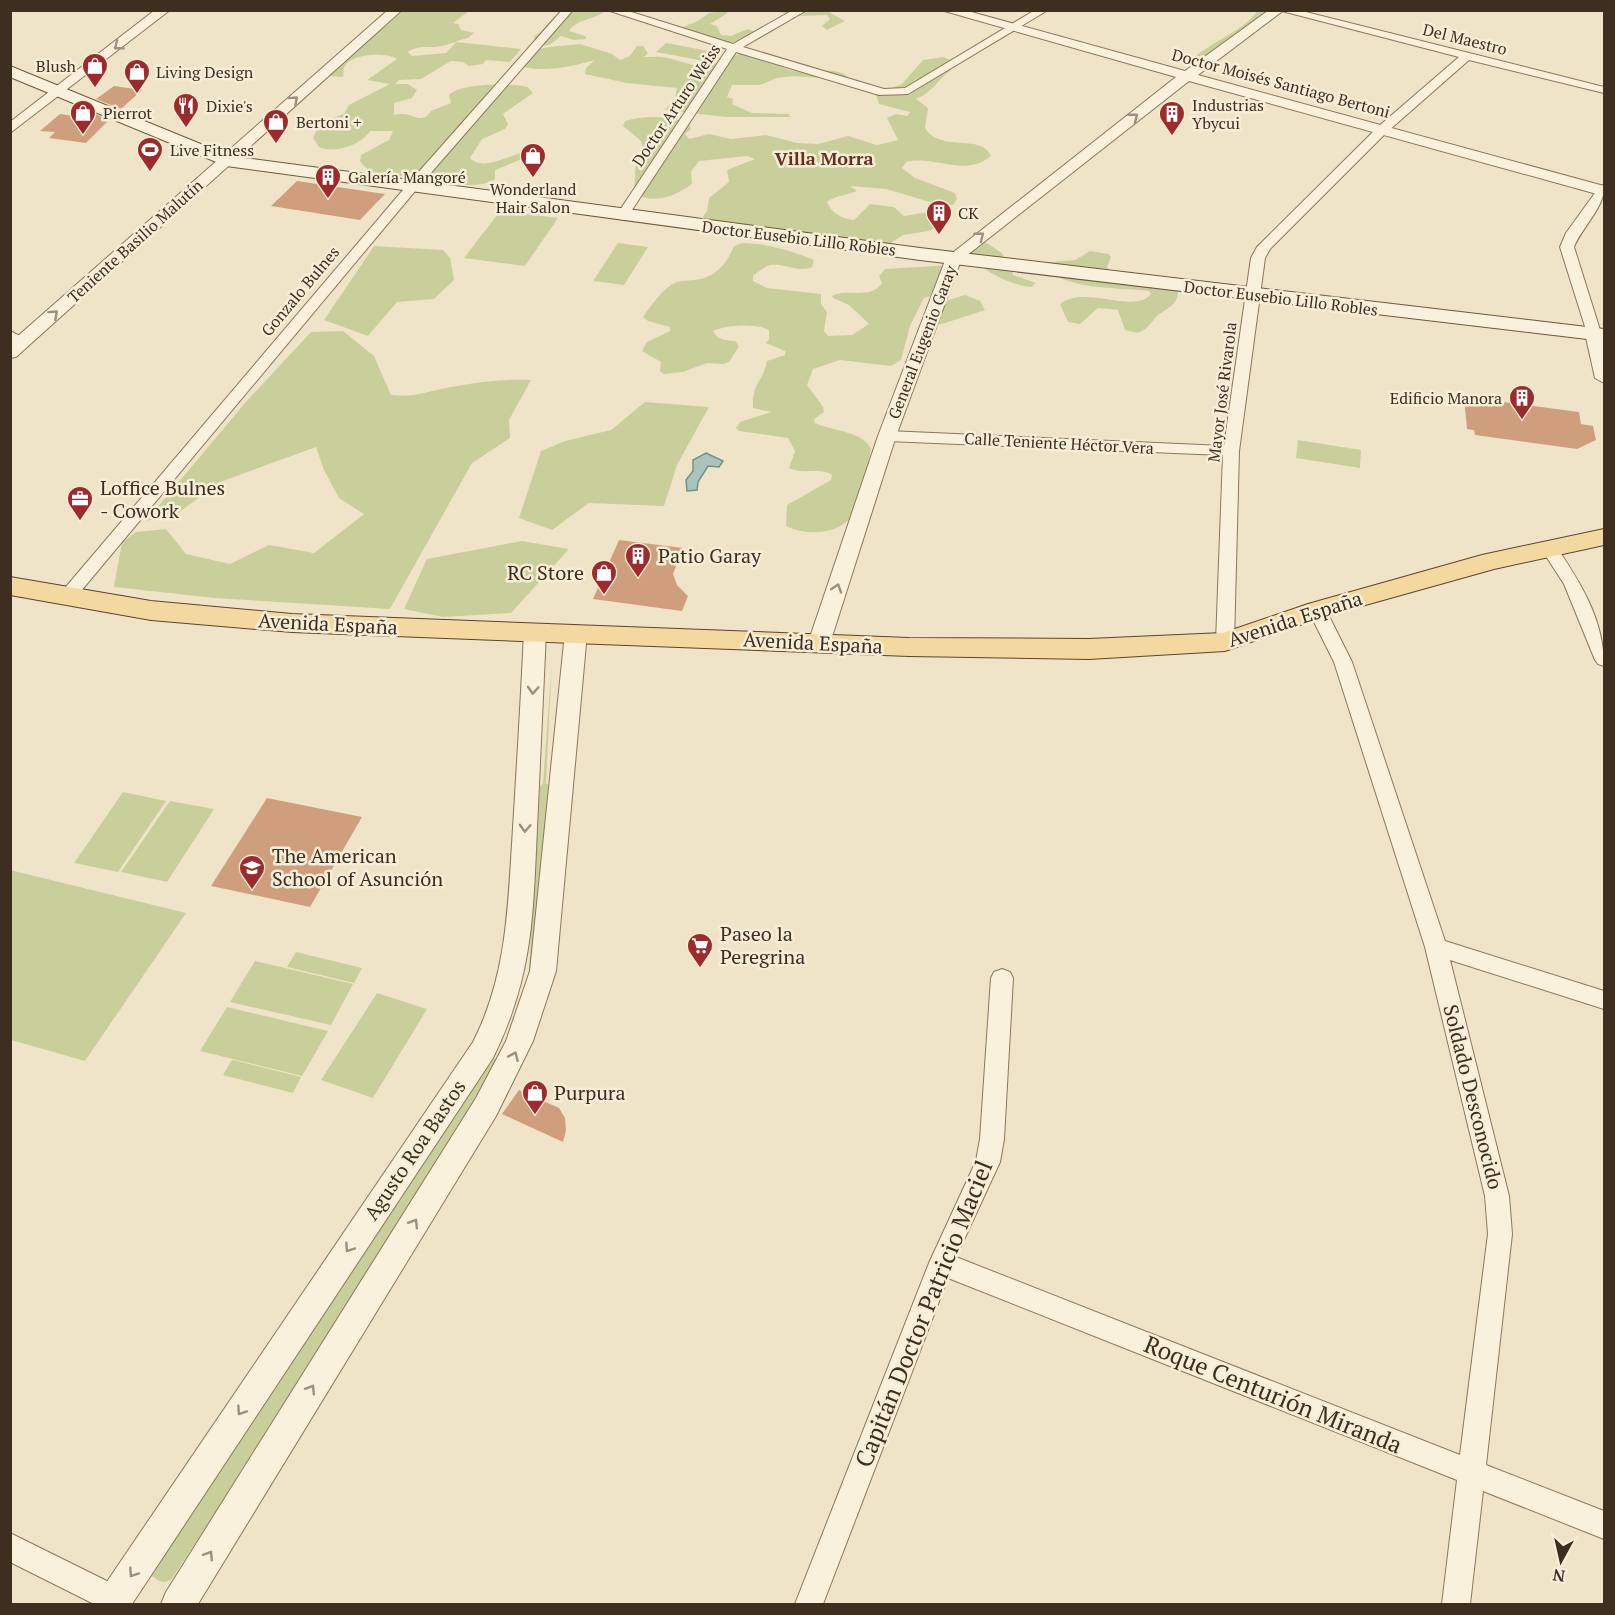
<svg xmlns="http://www.w3.org/2000/svg" width="1615" height="1615" font-family="'PT Serif',serif">
	<rect width="100%" height="100%" fill="#f0e4c8"/>
	<path fill="#c9cf9b" d="M403 11H469L453 23 458 24 461 30 474 33 468 38C457 40 450 45 441 46 428 49 421 44 408 52L412 56 446 53 456 42 521 49 510 62 486 60 483 64 469 66 463 62 451 61 421 79 399 80 395 84H408L417 90 412 98 394 103V115C412 111 413 121 426 117L431 111 451 103 449 95C461 83 510 83 528 87L533 93 503 114 508 124 505 129 482 139 470 158C482 171 506 157 521 153L527 157 495 170V179C473 193 440 179 416 176 396 174 374 182 360 161L361 155 389 140 393 131H370C362 145 333 154 319 147L313 138 320 123 344 114 349 105 390 84 367 80 397 59C385 52 350 53 344 68 343 71 344 74 343 77L327 76 351 49 364 45Z
		M587 11H605C593 21 578 18 569 31L585 36 586 39 574 40 561 36C551 44 549 48 535 44L534 36C546 31 548 18 561 13 568 11 579 12 587 11Z
		M724 11 728 12 726 14 710 24 717 26 721 35 731 36 748 29 757 33C724 52 711 40 678 29L698 21 709 13Z
		M776 11H827L845 21 827 30 822 26 830 19 827 15 795 16Z
		M1257 11H1268L1194 66H1186C1200 46 1246 31 1257 11Z
		M666 43 714 52 704 61 656 52Z
		M580 44 612 54 620 60 630 56 637 46H643L648 53 644 57C652 57 660 56 667 58 680 60 695 68 708 66 722 63 733 53 748 53 766 54 777 68 794 71 812 75 833 65 848 77L847 80 794 76 777 78 760 85H732L727 97 733 99 732 104 752 113 789 114 790 117H726L665 110 675 99 677 88 627 83 585 74 586 68 595 60C574 66 533 76 515 62 532 45 557 47 580 44Z
		M943 57 950 60 951 70C938 79 932 93 916 99L928 108 925 128C940 153 982 133 991 156 964 178 935 155 906 162L902 168 915 178 955 193 957 199 953 205H940L886 189 850 186 857 191C846 196 836 195 827 202 831 213 842 219 854 220L870 204 894 207 904 216 935 211 944 216 947 222 929 231 903 235 886 246 708 223 703 217 707 211 709 198 729 182 727 170 755 159 747 156 699 161 691 172 692 184C674 197 655 204 634 194L636 158 643 147 641 141 623 126 625 121C645 115 669 116 689 123L691 129 685 134 689 139 709 134 731 139 766 135 797 143 818 144 848 136 877 145 898 140 887 118 896 114 907 116 910 112 879 104 876 94 902 84 923 60Z
		M500 211 558 218 525 266 464 258Z
		M985 242 1002 253C1005 261 1011 266 1013 275L1036 283 1032 287C1012 286 979 270 968 252Z
		M618 243 648 247 624 285 593 281Z
		M742 243C769 244 789 250 814 260L812 267C798 273 784 263 771 265 765 266 759 272 753 275V281L767 288 821 294V304L827 312 824 331 828 336 852 335 869 324 849 305 833 298 832 296C846 288 872 300 882 283L879 276 885 269 952 265 949 283 952 290 924 298 910 326 901 360 891 366 840 360 813 369 807 385 823 407 824 412 814 419 815 423C832 431 863 431 871 449 864 485 864 530 818 532 807 533 796 531 786 526L787 505 831 480 832 475C820 467 802 475 789 468L795 451 788 438 739 431 736 428 740 422 771 412 753 408C752 382 763 382 767 361L785 355V351L766 343 769 339V330C755 323 726 325 713 331 718 341 726 340 735 341L739 346 729 362 723 364 707 363 683 372 664 374 660 371 661 362 642 351 647 342 670 331V327L648 321 643 317C650 307 660 292 671 285 678 280 686 281 694 280 715 278 727 264 734 246Z
		M374 246 443 250 450 258 454 280 434 299 397 302 368 336 324 320Z
		M1090 251 1109 254 1111 257 1107 267 1111 272 1175 289 1178 291C1178 307 1165 308 1156 317 1150 324 1147 330 1137 333L1125 330 1118 310 1098 308 1080 324 1068 322 1060 304C1085 284 1134 315 1151 294L1149 291C1118 287 1060 291 1042 263L1075 260Z
		M965 295 980 301 985 310 942 324H933L925 318 927 308 930 306Z
		M343 331 374 356 391 395C415 398 428 391 451 387 478 382 503 379 531 380L509 420 510 438 472 463 390 609 215 598 114 587 122 542 136 532 166 529 186 554 230 564 269 545 314 553 364 514 339 498 324 470 316 447 220 482 178 513 146 521 245 403 311 332Z
		M645 402 709 407 677 465 664 506 589 503 552 530 519 518 541 451 565 441 611 430Z
		M1298 440 1361 450 1360 468 1296 458Z
		M522 541 569 549 511 613 443 617 404 609 427 559Z
		M552 661 546 783 548 785 535 983H528L540 786 543 783Z
		M123 792 166 801 118 872 74 863Z
		M170 801 214 809 167 882 121 872Z
		M10 870 186 913 85 1061 11 1040Z
		M296 952 362 968 354 983 287 967Z
		M255 961 353 984 331 1025 230 1002Z
		M377 993 427 1009 373 1098 321 1080Z
		M227 1007 328 1031 302 1076 200 1051Z
		M501 1057 400 1230 171 1580 165 1582 159 1581 147 1572 439 1132 494 1059Z
		M232 1060H233L301 1077 293 1093 223 1075Z"/>
	<path fill="#a9c4bc" stroke="#6f938a" stroke-width="1.5" d="M706 453 723 461 719 467 708 466 698 482 697 490 687 491 686 480 693 471V460Z"/>
	<path fill="#cf9f7d" d="M114 86 142 90 121 109 96 99Z
		M83 109 109 120 86 143 49 138 55 132 40 131 60 114 74 116Z
		M297 181 385 194 360 220 271 206Z
		M1464 397 1579 412 1581 424 1593 426 1596 440 1577 449 1475 435 1474 430 1467 429Z
		M619 540 683 548 673 574 677 585 688 596 682 611 593 599Z
		M267 798 362 817 310 907 211 886Z
		M519 1090 559 1108 565 1118 566 1130 563 1142 502 1114Z"/>
	<g fill="none" stroke-linecap="round" stroke-linejoin="round">
		<defs>
			<path id="minor" d="M562 10H573L416 190 71 603H59L56 599 59 595 408 184Z
				M607 10H625L733 44 793 10H807L743 47 884 89 905 88 1035 10H1048L908 94 879 95 736 52 628 216 622 220 616 216 727 49Z
				M1278 10H1298L1604 87V93L1469 60 1387 132 1270 249 1265 258 1239 451 1234 642 1225 648 1216 642 1223 455 887 441 879 436 887 431 1224 446 1251 258 1257 247 1379 126 1459 57Z
				M1604 185C1606 206 1582 227 1574 247L1601 333 1594 337 1587 333 1560 247 1566 233 1600 186Z
				M10 331 30 341 23 345 10 341Z
				M1548 542 1554 543C1580 582 1604 619 1604 666L1598 664 1595 660 1564 584 1540 547Z
				M1317 604 1326 610 1352 662 1445 941 1604 991V1009L1450 960 1509 1196 1512 1234 1486 1465 1604 1511V1539L1483 1491 1470 1604H1442L1457 1480 948 1278 823 1604H795L929 1263 976 1161 980 1139 991 978 994 972 1002 969 1010 972 1013 978 1004 1139 1000 1162 956 1257 1460 1455 1488 1234 1485 1196 1425 947 1334 662 1308 610Z
				M10 1533 125 1590 129 1600 127 1604H94L10 1562Z"/>
			<path id="tertiary" d="M155 10H170L10 133V122Z
				M388 10H402L16 357 10 358V343Z
				M941 10H964L1185 71 1269 10H1284L1198 75 1604 186V196L1189 81 961 260 896 436 830 643 827 648 819 651 811 648 808 643 878 436 946 258 1176 77Z
				M1594 328 1600 329 1604 341V383L1595 378 1585 333Z
				M535 625 543 627 546 632C543 697 540 763 537 828 533 917 533 976 493 1058L132 1604H95L100 1592 473 1042C508 974 508 902 513 828 517 763 521 697 524 632L527 627Z
				M576 626 584 628 587 633 556 971 533 1041 496 1116 198 1604H161L166 1592 476 1098 506 1041 530 971 565 633 568 628Z"/>
			<path id="secondary" d="M10 66 230 156 920 248 1604 329V341L920 260 226 166 10 77Z"/>
			<path id="primary" d="M1604 529V545L1494 569 1326 616 1225 651 1089 659 909 656 292 632 151 620 10 595V577L151 601 292 614 909 638 1089 639 1223 633 1308 604 1482 555Z"/>
		</defs>
		<use href="#minor" stroke="#8d765c" stroke-width="2"/>
		<use href="#tertiary" stroke="#8d765c" stroke-width="2"/>
		<use href="#secondary" stroke="#6f573f" stroke-width="2"/>
		<use href="#primary" stroke="#5b4430" stroke-width="2"/>
		<use href="#minor" fill="#faf1dc" fill-rule="evenodd"/>
		<use href="#tertiary" fill="#faf1dc" fill-rule="evenodd"/>
		<use href="#secondary" fill="#faf1dc" fill-rule="evenodd"/>
		<use href="#primary" fill="#f3d9a0" fill-rule="evenodd"/>
	</g>
	<defs><path id="oneway-chevron" d="M-2-3.5L2.5 0L-2 3.5" fill="none" stroke-width="1.6" stroke-linecap="round" stroke-linejoin="round" transform="scale(1.5)"/></defs>
	<g stroke="#9c907e">
		<use href="#oneway-chevron" transform="translate(118 46) rotate(142)"/>
		<use href="#oneway-chevron" transform="translate(294 100) rotate(-42)"/>
		<use href="#oneway-chevron" transform="translate(1134 117) rotate(-38)"/>
		<use href="#oneway-chevron" transform="translate(980 236) rotate(-38)"/>
		<use href="#oneway-chevron" transform="translate(54 314) rotate(-42)"/>
		<use href="#oneway-chevron" transform="translate(837 588) rotate(-72)"/>
		<use href="#oneway-chevron" transform="translate(533 690) rotate(93)"/>
		<use href="#oneway-chevron" transform="translate(525 828) rotate(93)"/>
		<use href="#oneway-chevron" transform="translate(514 1056) rotate(-66)"/>
		<use href="#oneway-chevron" transform="translate(414 1223) rotate(-58)"/>
		<use href="#oneway-chevron" transform="translate(349 1248) rotate(124)"/>
		<use href="#oneway-chevron" transform="translate(311 1389) rotate(-58)"/>
		<use href="#oneway-chevron" transform="translate(241 1411) rotate(124)"/>
		<use href="#oneway-chevron" transform="translate(209 1555) rotate(-58)"/>
		<use href="#oneway-chevron" transform="translate(133 1573) rotate(124)"/>
	</g>
	<defs>
		<symbol id="shop-pin" viewBox="-11 -11 22 30"><path d="M0 17L-7.5 6A9.5 9.5 0 1 1 7.5 6Z" fill="#9e2a2b" stroke="#f7eed8"/><path d="M-5-2.5h2.3a2.7 3.5 0 0 1 5.4 0H5L5.5 6h-11ZM-1.5-2.5h3a1.5 2.3 0 0 0-3 0Z" fill="#fff"/></symbol>
		<symbol id="restaurant-pin" viewBox="-11 -11 22 30"><path d="M0 17L-7.5 6A9.5 9.5 0 1 1 7.5 6Z" fill="#9e2a2b" stroke="#f7eed8"/><path d="M-5-6h1v4h1v-4h1v4h1v-4h1v5L-1.5 .5V6h-2V.5L-5-1ZM5-6V6H3V1.5H1.5Q1.5-4 5-6Z" fill="#fff"/></symbol>
		<symbol id="building-pin" viewBox="-11 -11 22 30"><path d="M0 17L-7.5 6A9.5 9.5 0 1 1 7.5 6Z" fill="#9e2a2b" stroke="#f7eed8"/><path d="M-4-6H4V6H1V3H-1V6H-4ZM-2.5-4.3h1.7v1.8h-1.7ZM.8-4.3h1.7v1.8H.8ZM-2.5-1h1.7V.8h-1.7ZM.8-1h1.7V.8H.8Z" fill="#fff"/></symbol>
		<symbol id="stadium-pin" viewBox="-11 -11 22 30"><path d="M0 17L-7.5 6A9.5 9.5 0 1 1 7.5 6Z" fill="#9e2a2b" stroke="#f7eed8"/><path d="M0-5a6.5 5 0 1 0 0 10a6.5 5 0 1 0 0-10ZM-3.5-1.8h7v3.6h-7Z" fill="#fff"/></symbol>
		<symbol id="office-pin" viewBox="-11 -11 22 30"><path d="M0 17L-7.5 6A9.5 9.5 0 1 1 7.5 6Z" fill="#9e2a2b" stroke="#f7eed8"/><path d="M-6-3h4V-5.5h4V-3h4V5H-6ZM-1-4.5V-3h2v-1.5ZM-6 0V1H6V0Z" fill="#fff"/></symbol>
		<symbol id="school-pin" viewBox="-11 -11 22 30"><path d="M0 17L-7.5 6A9.5 9.5 0 1 1 7.5 6Z" fill="#9e2a2b" stroke="#f7eed8"/><path d="M0-5L7-2L0 1L-7-2ZM-4 1L0 2.5L4 1V4Q0 6-4 4Z" fill="#fff"/></symbol>
		<symbol id="supermarket-pin" viewBox="-11 -11 22 30"><path d="M0 17L-7.5 6A9.5 9.5 0 1 1 7.5 6Z" fill="#9e2a2b" stroke="#f7eed8"/><path d="M-6-5.5h2.5l.6 2H6L4.5 2H-2.5L-4.4-4H-6ZM-1.5 3.2a1.3 1.3 0 1 0 .1 0ZM3 3.2a1.3 1.3 0 1 0 .1 0Z" fill="#fff"/></symbol>
	</defs>
	<g fill-rule="evenodd">
		<use href="#shop-pin" x="80" y="51" width="30" height="40"/>
		<use href="#shop-pin" x="122" y="57" width="30" height="40"/>
		<use href="#restaurant-pin" x="171" y="91" width="30" height="40"/>
		<use href="#shop-pin" x="68" y="98" width="30" height="40"/>
		<use href="#building-pin" x="1157" y="99" width="30" height="40"/>
		<use href="#shop-pin" x="261" y="107" width="30" height="40"/>
		<use href="#stadium-pin" x="135" y="135" width="30" height="40"/>
		<use href="#shop-pin" x="518" y="141" width="30" height="40"/>
		<use href="#building-pin" x="313" y="162" width="30" height="40"/>
		<use href="#building-pin" x="924" y="198" width="30" height="40"/>
		<use href="#building-pin" x="1507" y="383" width="30" height="40"/>
		<use href="#office-pin" x="65" y="484" width="30" height="40"/>
		<use href="#building-pin" x="623" y="541" width="30" height="40"/>
		<use href="#shop-pin" x="589" y="558" width="30" height="40"/>
		<use href="#school-pin" x="237" y="853" width="30" height="40"/>
		<use href="#supermarket-pin" x="685" y="931" width="30" height="40"/>
		<use href="#shop-pin" x="520" y="1078" width="30" height="40"/>
	</g>
	<g text-anchor="middle" stroke-width="5" stroke-linejoin="round" paint-order="stroke">
		<g font-size="16" fill="#3d2e20" stroke="#f7eed8">
			<text transform="translate(1465 39) rotate(14)" y="6">Del Maestro</text>
			<text transform="translate(1281 83) rotate(15)" y="6">Doctor Moisés Santiago Bertoni</text>
			<text transform="translate(676 105) rotate(-56)" y="6">Doctor Arturo Weiss</text>
			<text transform="translate(799 238) rotate(7)" y="6">Doctor Eusebio Lillo Robles</text>
			<text transform="translate(135 241) rotate(-42)" y="6">Teniente Basilio Malutín</text>
			<text transform="translate(300 291) rotate(-50)" y="6">Gonzalo Bulnes</text>
			<text transform="translate(1281 298) rotate(7)" y="6">Doctor Eusebio Lillo Robles</text>
			<text transform="translate(922 342) rotate(-69)" y="6">General Eugenio Garay</text>
			<text transform="translate(1222 392) rotate(-83)" y="6">Mayor José Rivarola</text>
			<text transform="translate(1059 443) rotate(3)" y="6">Calle Teniente Héctor Vera</text>
		</g>
		<g font-size="16" fill="#3d2e20" stroke="#f7eed8" text-anchor="start">
			<text x="76" y="72" text-anchor="end">Blush</text>
			<text x="156" y="78">Living Design</text>
			<text x="1192" y="111">Industrias<tspan x="1192" dy="18">Ybycui</tspan></text>
			<text x="206" y="112">Dixie's</text>
			<text x="103" y="119">Pierrot</text>
			<text x="296" y="128">Bertoni +</text>
			<text x="170" y="156">Live Fitness</text>
			<text x="348" y="183">Galería Mangoré</text>
			<text x="533" y="195" text-anchor="middle">Wonderland<tspan x="533" dy="18">Hair Salon</tspan></text>
			<text x="958" y="219">CK</text>
			<text x="1502" y="404" text-anchor="end">Edificio Manora</text>
		</g>
		<g font-size="18" font-weight="bold" fill="#6b2e1e" stroke="#f7eed8">
			<text x="824" y="165">Villa Morra</text>
		</g>
		<g font-size="20" fill="#3d2e20" stroke="#f7eed8" text-anchor="start">
			<text x="100" y="495">Loffice Bulnes<tspan x="100" dy="23">- Cowork</tspan></text>
			<text x="658" y="563">Patio Garay</text>
			<text x="584" y="580" text-anchor="end">RC Store</text>
			<text x="272" y="863">The American<tspan x="272" dy="23">School of Asunción</tspan></text>
			<text x="720" y="941">Paseo la<tspan x="720" dy="23">Peregrina</tspan></text>
			<text x="554" y="1100">Purpura</text>
		</g>
		<g font-size="20" fill="#3d2e20" stroke="#f7eed8">
			<text transform="translate(1295 619) rotate(-18)" y="7">Avenida España</text>
			<text transform="translate(328 624) rotate(3)" y="7">Avenida España</text>
			<text transform="translate(813 643) rotate(3)" y="7">Avenida España</text>
			<text transform="translate(1473 1097) rotate(76)" y="7">Soldado Desconocido</text>
			<text transform="translate(415 1150) rotate(-56)" y="7">Agusto Roa Bastos</text>
		</g>
		<g font-size="24" fill="#3d2e20" stroke="#f7eed8">
			<text transform="translate(924 1314) rotate(-68)" y="8">Capitán Doctor Patricio Maciel</text>
			<text transform="translate(1273 1395) rotate(22)" y="8">Roque Centurión Miranda</text>
		</g>
	</g>
	<rect width="1615" height="1615" fill="none" stroke="#3d2e20" stroke-width="24"/>
	<g transform="translate(1561 1561) rotate(188)" stroke="#f7eed8" stroke-width="4.5" paint-order="stroke">
	<path d="M0-4.5L10 22L0 15L-10 22Z" fill="#3d2e20"/>
	<text y="-9" font-size="16" font-weight="bold" text-anchor="middle" fill="#3d2e20">N</text>
	</g>
</svg>
